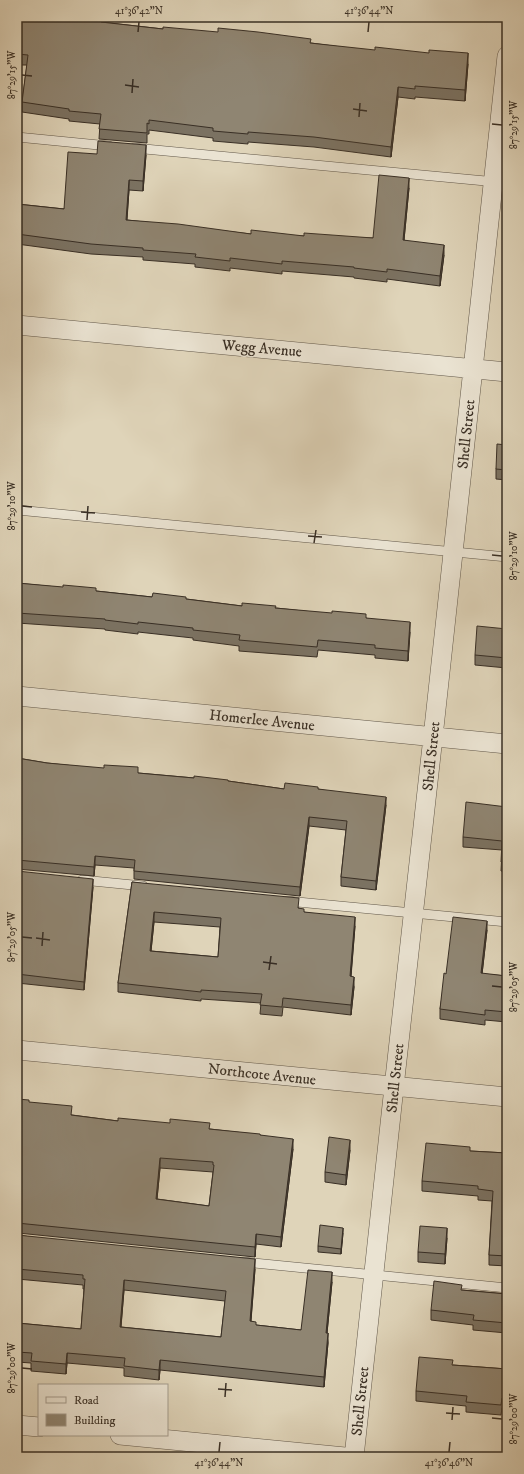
<svg xmlns="http://www.w3.org/2000/svg" width="524" height="1474" font-family="'IM FELL DW Pica',serif">
	<rect width="100%" height="100%" fill="#dfd4b9"/>
	<filter id="stains"><feTurbulence type="fractalNoise" baseFrequency=".005" numOctaves="4"/><feColorMatrix values="0 0 0 0 .2 0 0 0 0 .09 0 0 0 0 .02 0 0 0 .5 -.17"/></filter>
	<radialGradient id="worn" r=".72"><stop offset=".6" stop-color="#630" stop-opacity="0"/><stop offset="1" stop-color="#630" stop-opacity=".3"/></radialGradient>
	<g fill="none" stroke-linecap="round" stroke-linejoin="round">
		<defs>
			<path id="lane" d="M17 137 109 146
				M134 148 507 183
				M17 510 507 557
				M82 880 143 886
				M287 901 507 922
				M244 1262 507 1288"/>
			<path id="street" d="M17 325 507 372
				M17 696 507 744
				M17 1050 507 1097
				M17 1425 39 1427
				M120 1435 345 1457
				M354 1457 394 1087 433 737 507 56"/>
		</defs>
		<use href="#lane" stroke="#62584a" stroke-width="10"/>
		<use href="#street" stroke="#62584a" stroke-width="20"/>
		<use href="#lane" stroke="#eae3d2" stroke-width="9"/>
		<use href="#street" stroke="#eae3d2" stroke-width="19"/>
	</g>
	<path fill="#7b7262" stroke="#392f25" fill-rule="evenodd" d="M17 17 101 22 163 29 311 43 468 64 465 101 415 97V99L398 97 391 157 314 147 248 142V144L213 141V138L149 130V134H147V143L99 139 100 124 69 121V119L22 112V102L27 65H17Z
		M97 154 146 155 143 191 129 190 127 220 251 234 304 236 373 238 409 188 404 240 444 255 440 286 387 279V282L354 278V277L282 271V274L230 268V271L195 267V264L143 260V257L91 254 17 244V204L64 209Z
		M507 445V480L496 479V469Z
		M17 583 96 591 152 597 186 599 242 606 276 608 366 618 410 632 408 661 375 658V655L318 650 317 657 239 651V646L193 640V638L138 632V634L105 630V629L17 623Z
		M507 629V668L475 665V655Z
		M17 758 47 763 138 773 228 781 284 789H318L386 805 376 890 341 886V877L346 830 309 826 300 896 134 879V868L95 865 94 876 17 869Z
		M507 807V872L501 871 502 850 463 847V837Z
		M17 871 93 887 84 990 17 983Z
		M132 882 299 908 304 912 355 926 351 977 354 987 351 1015 283 1007 282 1016 260 1014 261 1003 201 999V1001L118 992V983ZM154 922 220 927 218 957 151 951Z
		M487 930 482 974 507 976V1022L485 1020V1025L440 1019V1009L446 974Z
		M17 1099 72 1115 118 1121 210 1129 260 1135 293 1149 281 1247 256 1244 255 1257 18 1233ZM160 1168 213 1172 209 1206 157 1199Z
		M350 1150 346 1185 325 1182V1172Z
		M470 1151 507 1153V1266L489 1265V1255L492 1201 478 1200V1196L422 1191V1181Z
		M343 1233 341 1254 318 1252V1246Z
		M17 1235 255 1269 251 1321 256 1325 301 1330 332 1282 327 1333 328 1343 324 1387 160 1370 159 1380 124 1376V1368L67 1363 66 1374 31 1371V1363L17 1362V1323L81 1329 84 1289H83V1285L17 1279ZM124 1290 225 1301 221 1337 121 1327Z
		M447 1238 445 1264 418 1262V1252Z
		M462 1290 507 1294V1333L473 1330V1325L431 1320V1310Z
		M453 1365 507 1369V1408H502L501 1415 466 1412V1406L416 1401V1391Z"/>
	<path fill="#645d50" stroke="#392f25" d="M468 53V64L465 101V90Z
		M398 87V97L391 157V147Z
		M146 145V155L143 191V181Z
		M409 178V188L403 250V240Z
		M129 180V190L126 230V220Z
		M444 245V255L440 286V276Z
		M410 622V632L408 661V651Z
		M386 797V805L376 890V881Z
		M309 817V826L300 896V887Z
		M95 856V865L94 876V867Z
		M93 879V887L84 990V982Z
		M154 912V922L150 960V951Z
		M355 917V926L350 986V976Z
		M487 921V930L481 983V973Z
		M354 977V987L351 1015V1005Z
		M293 1139V1149L281 1247V1237Z
		M350 1140V1150L346 1185V1175Z
		M160 1158V1168L156 1209V1199Z
		M17 1223H18V1233H17Z
		M343 1228V1233L341 1254V1249Z
		M447 1228V1238L445 1264V1254Z
		M256 1234V1244L255 1257V1247Z
		M255 1259V1269L250 1331V1321Z
		M332 1272V1282L326 1343V1333Z
		M124 1280V1290L120 1337V1327Z
		M328 1333V1343L324 1387V1377Z
		M67 1353V1363L66 1374V1364Z
		M160 1360V1370L159 1380V1370Z"/>
	<path fill="#8f8572" stroke="#392f25" fill-rule="evenodd" d="M17 17H39L57 19 58 17H59L101 20V22L163 29V27L218 32V28L258 32 311 39 310 43 375 50V47L429 53V50L468 53 465 90 415 86V89L398 87 391 147 314 137 248 132V134L213 131V128L149 120V124L147 123V133L99 129 101 114 69 111V109L22 102 28 55 17 54Z
		M98 141 146 145 143 181 129 180 126 220 178 224 251 234V230L304 236V233L373 238 379 175 409 178 403 240 444 245 440 276 387 269V272L354 268V267L282 261V264L230 258V261L195 257 196 254 143 250V248L91 244 17 234V204L64 209 68 152 97 154Z
		M497 444 507 445V470L496 469Z
		M17 583 63 587V585L96 588V591L152 597 153 593 186 597V599L242 606V603L276 606 275 608 332 613V611L366 614V618L410 622 408 651 375 648V645L318 640 317 647 239 640 240 635 193 630V628L138 622V624L105 620V619L17 613Z
		M477 626 507 629V658L475 655Z
		M17 758 47 763 104 768V765L138 767V773L194 778V776L228 780V781L284 789 285 783 318 787V789L386 797 376 881 341 877 347 821 309 817 300 887 134 871 135 860 95 856 94 867 17 860Z
		M466 802 507 807V862H501L502 841 463 837Z
		M17 871 93 879 84 982 17 974Z
		M132 882 299 898 298 908 304 909V912L355 917 350 976 354 977 351 1005 283 998 282 1007 260 1005 262 994 201 990V992L118 983ZM154 912 221 918 218 957 150 951Z
		M453 917 487 921 481 973 507 976V1012L485 1010V1015L440 1009 444 973 446 974Z
		M17 1099 29 1100V1102L72 1106 71 1115 118 1121V1118L170 1123V1119L210 1123 209 1129 260 1134V1135L293 1139 281 1237 256 1234 255 1247 17 1223ZM160 1158 213 1162V1165H214L209 1206 156 1199Z
		M329 1137 350 1140 346 1175 325 1172Z
		M426 1143 470 1147V1151L507 1153V1256L489 1255 493 1191 478 1189V1186L422 1181Z
		M320 1225 343 1228 341 1249 318 1246Z
		M420 1226 447 1228 445 1254 418 1252Z
		M17 1235 255 1259 250 1321 256 1322V1325L301 1330 308 1270 332 1272 326 1333H328L324 1377 160 1360 159 1370 124 1366 125 1358 67 1353 66 1364 31 1361 32 1353 17 1352V1323L81 1329 85 1279H83V1275L17 1269ZM124 1280 226 1291 221 1337 120 1327Z
		M434 1281 462 1285 461 1290 507 1294V1323L473 1320 474 1315 431 1310Z
		M419 1357 453 1360 452 1365 507 1369V1398H502L501 1405 466 1402 467 1396 416 1391Z"/>
	<path fill="none" stroke="#392f25" stroke-width="1.5" d="M138 32 139 22M368 32 369 22M22 75 32 76M125 85 139 87M132 93 133 79M353 109 367 111M359 117 360 103M492 124 502 125M22 506 32 507M81 512 95 513M87 520 88 506M308 536 322 537M314 543 316 530M492 555 502 556M22 937 32 938M36 938 50 940M42 946 43 932M263 962 277 964M269 970 271 956M492 986 502 987M22 1368 32 1369M218 1389 232 1390M225 1397 226 1383M446 1413 460 1414M492 1418 502 1419M452 1420 453 1407M219 1452 220 1442M449 1452 450 1442"/>
	<g text-anchor="middle" stroke-width="3" stroke-linejoin="round" paint-order="stroke">
		<g font-size="15" fill="#392f25" stroke="#eae3d2">
			<text transform="translate(262 348) rotate(5)" y="5">Wegg Avenue</text>
			<text transform="translate(466 434) rotate(-84)" y="5">Shell Street</text>
			<text transform="translate(262 720) rotate(6)" y="5">Homerlee Avenue</text>
			<text transform="translate(431 756) rotate(-84)" y="5">Shell Street</text>
			<text transform="translate(262 1074) rotate(6)" y="5">Northcote Avenue</text>
			<text transform="translate(395 1078) rotate(-84)" y="5">Shell Street</text>
			<text transform="translate(360 1401) rotate(-84)" y="5">Shell Street</text>
		</g>
	</g>
	<rect width="524" height="1474" fill="none" stroke="#dfd4b9" stroke-width="44"/>
	<rect x="38" y="1384" width="130" height="52" fill="#eae3d2" stroke="#a39b8d"/>
	<rect x="46" y="1397" width="20" height="6" fill="#eae3d2" stroke="#a39b8d"/>
	<text x="74" y="1404" font-size="12" fill="#392f25">Road</text>
	<rect x="46" y="1414" width="20" height="12" fill="#8f8572" stroke="#a39b8d"/>
	<text x="74" y="1424" font-size="12" fill="#392f25">Building</text>
	<rect x="22" y="22" width="480" height="1430" fill="none" stroke="#392f25" stroke-width="1.5"/>
	<g font-size="10" text-anchor="middle" fill="#392f25">
		<text x="139" y="14">41°36'42"N</text>
		<text x="369" y="14">41°36'44"N</text>
		<text transform="translate(11 75) rotate(-90)" y="4">87°29'15"W</text>
		<text transform="translate(513 125) rotate(-90)" y="4">87°29'15"W</text>
		<text transform="translate(11 506) rotate(-90)" y="4">87°29'10"W</text>
		<text transform="translate(513 556) rotate(-90)" y="4">87°29'10"W</text>
		<text transform="translate(11 937) rotate(-90)" y="4">87°29'05"W</text>
		<text transform="translate(513 987) rotate(-90)" y="4">87°29'05"W</text>
		<text transform="translate(11 1368) rotate(-90)" y="4">87°29'00"W</text>
		<text transform="translate(513 1419) rotate(-90)" y="4">87°29'00"W</text>
		<text x="219" y="1466">41°36'44"N</text>
		<text x="449" y="1466">41°36'46"N</text>
	</g>
	<rect width="100%" height="100%" filter="url(#stains)"/>
	<rect width="100%" height="100%" fill="url(#worn)"/>
</svg>
